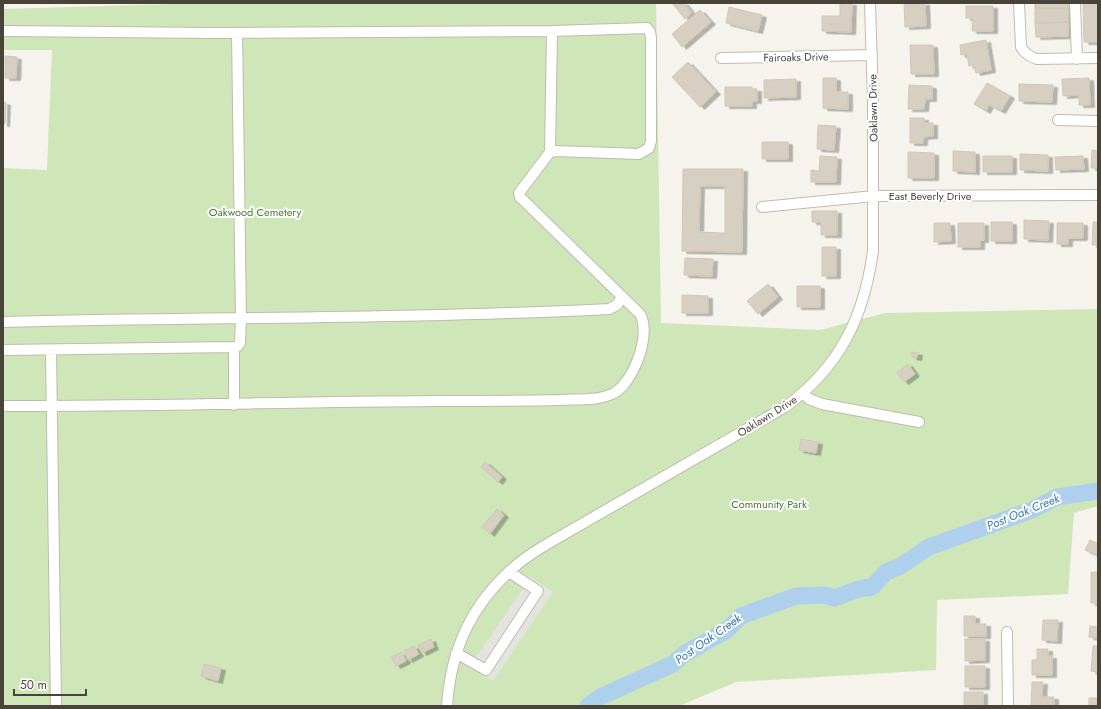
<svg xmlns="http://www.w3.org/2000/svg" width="1101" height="709" font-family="Jost,sans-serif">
	<defs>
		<filter id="shadow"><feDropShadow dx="4.5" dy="2.5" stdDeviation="0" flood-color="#0004"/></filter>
	</defs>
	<rect width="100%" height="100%" fill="#f5f3ec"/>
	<path fill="#cfe6b8" d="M209 3H656L661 323 820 330 885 313 1098 309V506L1074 513 1068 594 937 600 936 670 736 682 679 706H3V168L47 170 52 50H3V9Z"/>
	<path fill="#e4e3e0" d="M531 577 553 592 493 681 470 666Z"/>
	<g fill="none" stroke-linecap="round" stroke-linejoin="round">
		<path stroke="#aed0ed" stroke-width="17" d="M588 706 600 697 673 664 684 654 727 630 741 616 796 596 825 595 834 598 859 589 872 587 886 572 899 567 929 547 1032 510 1057 497 1098 491"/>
	</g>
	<path fill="#d6cfc2" stroke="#d1c7b6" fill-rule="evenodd" filter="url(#shadow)" d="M672 3H684L692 13 685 19Z
		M840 3H852L851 32 822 31V16H840Z
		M904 3H925L926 26 905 27Z
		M1035 3H1068V8H1035Z
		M1083 3H1098V42H1084Z
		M966 6H993V31H972L973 18H966Z
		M729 7 762 15 758 31 726 23Z
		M1035 8H1068V22L1035 23Z
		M700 10 711 22 682 47 672 34Z
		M1068 22V36L1036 37 1035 23Z
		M986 40 991 70 976 73 974 65 969 66 967 54 961 55 960 45Z
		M910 45H933L934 74H911Z
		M5 56 17 57 16 78H5Z
		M688 62 716 92 700 107 672 77Z
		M823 78H836V92H848V109L823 108Z
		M1089 78 1090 105H1079V95L1063 96 1062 79Z
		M796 79V97L764 98V80Z
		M987 83 1010 96 1001 111 989 105 986 111 974 104Z
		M1019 84 1053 85 1052 102 1019 101Z
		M909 85 932 86V99H925L924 109H908Z
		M725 87H752V89H757V101H752V106H725Z
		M3 102 6 103 5 124H3Z
		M910 118H924V123H933V136L923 137V143H910Z
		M818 125 836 126 834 150 817 149Z
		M762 142H788V159H762Z
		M1092 150 1098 151V168H1091Z
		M953 151 975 152V172L953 171Z
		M908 152 934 153V178H908Z
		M1020 154 1048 155V171L1020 170Z
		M820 156 837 157 836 182H811V170L819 171Z
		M983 156H1012V172H983Z
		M1083 156 1084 169 1056 170 1055 157Z
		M683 169H743L742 252 682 251ZM700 186H725V233L699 232Z
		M812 211H837V235H821V222H812Z
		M1024 220 1049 221 1048 240 1024 239Z
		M991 222H1012V241H991Z
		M1093 222H1098V245H1092Z
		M934 223H950L951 241 934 242Z
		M958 223H984V240H980V247H958Z
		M1057 223H1083V238H1068V244H1057Z
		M822 247H836V276H822Z
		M685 258 713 259 712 276 684 275Z
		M768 284 778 297 758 314 747 301Z
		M797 286H820V307H797Z
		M682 295 708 296V313H682Z
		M912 352 918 353 917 358 912 357Z
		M908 364 915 374 904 382 897 373Z
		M801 439 818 442 816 453 799 450Z
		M485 462 502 477 498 482 481 467Z
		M497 509 504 515 490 534 482 527Z
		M1090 540 1098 544V556L1085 550Z
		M1091 572H1098V603H1091Z
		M964 616H975V624H986V636H964Z
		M1043 620H1058L1057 641 1042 640Z
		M1090 626 1098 627V638L1089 637Z
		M431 639 434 647 422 653 418 645Z
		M965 639H985V660L965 661Z
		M414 646 419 654 408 660 404 651Z
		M1093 646H1098V672L1091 671Z
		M1037 649H1048V656H1052V675H1032V660H1037Z
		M402 652 406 661 396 666 391 657Z
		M204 664 221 668 218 681 201 676Z
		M965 666H985V687H965Z
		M1032 682H1043L1042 697H1054V706H1031Z
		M964 692H983V706H964Z
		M1089 698H1098V706H1089Z"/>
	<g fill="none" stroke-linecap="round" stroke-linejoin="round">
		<defs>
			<path id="minor" d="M1019 3 1021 47C1025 54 1030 57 1037 59L1098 58
				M1075 3 1077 59
				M3 31 214 33 552 31 647 28 650 32 651 38V141L649 148 639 154 556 151 550 152 519 193 520 197 640 314C652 334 633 385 612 394 596 401 577 399 560 400 519 401 478 401 436 401 292 402 148 406 3 406
				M721 58 872 55
				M1058 120 1098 121
				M550 152 552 31
				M762 207 874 196 1098 195
				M3 322C205 317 407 319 609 309L617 305 622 297
				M3 350 234 347 238 346 240 343 241 318 237 33
				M51 350 56 706
				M803 393 809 399 822 404 919 422
				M234 405V347
				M1007 632 1008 706
				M456 653 486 670 538 591 509 572
				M447 706C451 647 473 601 519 563 530 554 542 547 554 540L785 407C840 367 864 317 873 251V101L870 3"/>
		</defs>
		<use href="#minor" stroke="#c0bbaf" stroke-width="12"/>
		<use href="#minor" stroke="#fff" stroke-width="10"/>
	</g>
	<g text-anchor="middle" stroke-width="4" stroke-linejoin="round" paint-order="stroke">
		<g font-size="11" fill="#49443a" stroke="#fff">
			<text transform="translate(796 57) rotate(-1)" y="4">Fairoaks Drive</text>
			<text transform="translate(873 108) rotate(-91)" y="4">Oaklawn Drive</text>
			<text x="930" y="200">East Beverly Drive</text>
			<text transform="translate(767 416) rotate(-32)" y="4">Oaklawn Drive</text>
		</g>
		<g font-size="11" fill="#487930" stroke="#fff">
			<text x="255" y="216">Oakwood Cemetery</text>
			<text x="769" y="508">Community Park</text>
		</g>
		<g font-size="12" font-style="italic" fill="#3978b0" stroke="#fff">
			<text transform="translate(1023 512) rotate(-22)" y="4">Post Oak Creek</text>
			<text transform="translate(708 639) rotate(-35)" y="4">Post Oak Creek</text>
		</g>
	</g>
	<rect width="1101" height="709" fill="none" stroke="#49443a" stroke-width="8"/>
	<path d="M14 689v6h72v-6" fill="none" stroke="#49443a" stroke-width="2"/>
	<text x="20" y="689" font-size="12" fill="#49443a" stroke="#ffffff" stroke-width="3" paint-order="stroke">50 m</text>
</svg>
